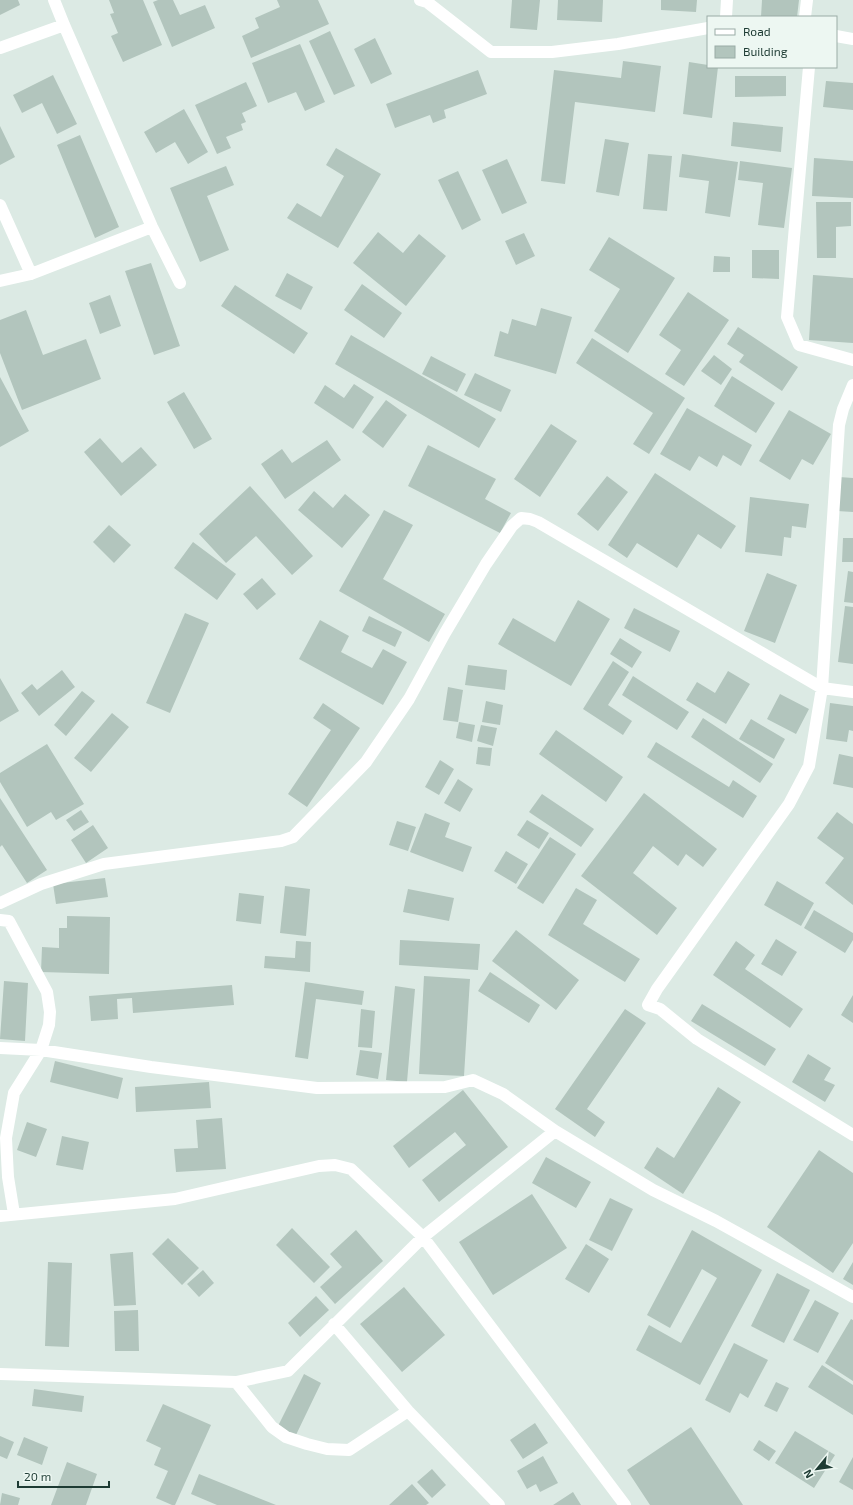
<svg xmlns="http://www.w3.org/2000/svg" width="853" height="1505" font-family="'Exo 2',sans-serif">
	<rect width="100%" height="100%" fill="#dceae4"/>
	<path fill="#b2c5bd" d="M0 0H18L20 5 0 15Z
		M109 0H143L162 45 123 62 111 36 118 33 110 14 114 13Z
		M158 0H173L180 15 205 5 215 28 172 47 153 2Z
		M277 0H318L329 24 251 58 242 36 259 28 255 18 280 7Z
		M512 0H540L537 30 510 28Z
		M558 0H603L602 22 557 20Z
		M661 0H697L696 12 661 10Z
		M762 0H799L797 17H761Z
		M330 31 355 86 334 95 309 41Z
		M375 38 392 74 371 84 354 49Z
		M300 44 325 102 305 111 296 92 268 103 252 63Z
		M623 61 661 66 655 112 575 102 565 184 541 181 554 70 621 78Z
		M689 62 708 65V67H718L712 118 683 114Z
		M478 70 487 94 444 110 446 118 433 123 430 115 395 128 386 104Z
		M53 75 77 124 57 134 42 103 22 113 13 95Z
		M735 76H786V96L735 97Z
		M826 81 853 83V110L823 107Z
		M246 82 257 106 242 113 246 122 241 124 243 130 226 137 231 148 217 154 195 105Z
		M184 109 208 152 188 164 175 142 156 153 144 132Z
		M733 122 783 127 781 152 731 146Z
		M0 126 15 157 0 165Z
		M80 135 119 227 95 238 57 145Z
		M605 139 629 143 619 196 596 192Z
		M336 148 381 174 338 248 287 218 297 203 321 217 344 176 326 165Z
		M648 154 672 156 667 211 643 209Z
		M682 154 738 162 730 217 705 213 709 181 679 177Z
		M814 158 853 161V198L812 196Z
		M507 159 527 203 502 214 482 170Z
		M740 161 792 168 784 228 758 225 763 183 738 180Z
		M226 166 234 185 207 196 229 250 200 262 170 188Z
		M458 171 481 220 462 230 438 180Z
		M816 202H851V226L836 227V258H817Z
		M378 232 403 253 419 234 446 256 406 306 353 263Z
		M524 233 535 256 516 265 505 241Z
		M609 237 675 278 628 353 594 331 620 289 589 270Z
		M752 250H779V279L752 278Z
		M714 256 730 257V272H713Z
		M151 263 180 346 154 355 125 271Z
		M287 273 313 287 301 310 275 296Z
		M813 275 853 278V343L809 340Z
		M362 284 402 313 384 338 344 310Z
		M235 285 308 333 294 354 221 306Z
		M688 292 729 320 684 386 665 374 681 350 659 335Z
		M110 295 121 326 100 334 89 303Z
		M541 308 572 317 556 374 494 356 500 331 508 334 512 319 536 326Z
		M26 310 43 355 86 339 101 379 22 410 0 353V320Z
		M738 327 798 367 782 391 739 362 744 355 727 344Z
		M351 335 496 419 479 448 335 364Z
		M592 338 685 398 649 454 633 444 653 413 576 363Z
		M714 355 732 369 721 385 701 371Z
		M431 356 466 374 457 392 422 374Z
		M475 373 511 390 501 412 464 395Z
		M732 376 775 403 756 433 714 406Z
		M0 377 29 431 0 447Z
		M354 384 374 397 353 429 314 403 325 385 344 398Z
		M184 392 212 439 194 449 167 402Z
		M386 400 407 415 383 448 362 432Z
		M687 408 752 445 741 466 723 455 717 467 699 456 690 471 660 454Z
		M789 410 831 434 813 465 802 459 790 480 759 461Z
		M551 424 577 441 540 497 514 479Z
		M100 438 122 463 141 447 157 465 121 496 84 452Z
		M327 440 341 460 285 499 261 464 282 449 292 463Z
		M428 445 496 479 485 499 511 513 500 533 408 486Z
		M655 473 736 526 721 549 698 534 677 568 637 543 627 558 608 545Z
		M607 476 628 492 598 531 577 514Z
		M839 477 853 478V512L837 511Z
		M250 486 313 556 292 575 256 536 226 563 199 534Z
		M314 491 333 508 345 494 370 515 342 548 298 510Z
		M750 497 809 504 806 528 792 526 791 538 784 537 782 556 745 552Z
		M384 510 413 525 383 579 445 614 429 642 339 591Z
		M109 525 131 545 114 563 93 542Z
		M843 538H853V562H842Z
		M193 542 236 574 217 600 174 568Z
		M848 571 853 572V603L844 602Z
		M767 573 797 585 775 643 744 631Z
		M262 578 276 594 257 610 243 594Z
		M578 600 610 619 571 686 498 644 513 618 555 642Z
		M845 606 853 607V664L838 662Z
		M634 608 680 631 670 652 624 628Z
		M185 613 209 623 170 713 146 703Z
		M369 616 402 632 395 647 362 631Z
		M320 620 349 636 341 652 372 668 383 649 407 662 383 705 299 659Z
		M620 638 642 652 632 668 610 654Z
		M613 661 629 672 608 705 632 721 623 735 583 709Z
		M468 665 507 670 505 690 465 685Z
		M62 670 75 687 39 716 21 693 32 684 37 690Z
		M728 671 750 684 726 724 686 700 697 682 715 693Z
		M633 676 689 712 677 730 622 695Z
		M0 678 19 711 0 722Z
		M448 687 463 690 458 722 443 720Z
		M82 691 95 701 66 736 54 725Z
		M780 694 809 709 796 734 767 719Z
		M486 701 503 705 500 725 482 722Z
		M323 703 360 728 307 807 288 794 331 730 313 718Z
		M830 703 853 706V731L849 730 847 742 826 739Z
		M112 713 129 727 91 772 74 758Z
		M703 718 773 764 760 783 691 737Z
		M751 719 785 739 774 759 739 739Z
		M459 722 475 725 472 742 456 738Z
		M481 725 497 728 493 746 477 741Z
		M556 730 623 777 606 802 539 754Z
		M656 742 729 787 733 780 757 796 743 818 647 757Z
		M47 744 84 804 56 820 51 812 27 827 0 782V773Z
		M478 747 492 748 490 766 476 764Z
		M839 754 853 757V788L833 784Z
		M440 760 454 769 439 795 425 787Z
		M458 779 473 789 460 812 444 803Z
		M644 793 717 849 703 867 686 854 678 866 653 846 633 873 677 908 657 935 581 876Z
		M542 794 594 829 581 847 529 812Z
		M0 798 47 870 27 883 2 845 0 847Z
		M81 810 89 822 74 831 66 820Z
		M837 812 853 824V905L825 883 844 858 817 838Z
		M425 813 450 823 445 837 472 847 463 872 410 852Z
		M527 820 549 833 539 849 517 835Z
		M397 821 416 827 408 851 389 845Z
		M93 825 108 848 86 863 71 840Z
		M550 837 576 854 543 904 517 888Z
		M506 851 528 864 516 884 494 871Z
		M105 878 108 897 56 904 53 884Z
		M777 881 814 903 801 926 764 905Z
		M285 886 310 889 306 936 280 933Z
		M576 888 597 900 583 924 640 959 625 982 548 935Z
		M408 889 454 898 449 921 403 912Z
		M239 893 264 896 261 924 236 921Z
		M814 910 853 933V940L845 953 804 928Z
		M67 916 110 917 109 974 41 972 42 947 59 948V928H67Z
		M516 930 579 980 556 1010 492 961Z
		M776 939 797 952 782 976 761 964Z
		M400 940 480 944 478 970 399 965Z
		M296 941 311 942 310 972 264 968 265 956 295 958Z
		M736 941 755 955 745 969 803 1009 790 1028 713 975Z
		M490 972 540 1005 529 1023 478 991Z
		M424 976 470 979 464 1076 419 1074Z
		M4 981 28 983 25 1041 0 1039Z
		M305 982 364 991 362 1005 316 999 308 1059 295 1057Z
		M232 985 234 1005 133 1013 132 998 117 999 118 1019 91 1021 89 996Z
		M395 986 415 989 407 1082 386 1080Z
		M853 995V1023L841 1015Z
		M702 1004 776 1049 765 1066 691 1021Z
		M361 1009 375 1011 372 1048 358 1047Z
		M625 1009 646 1023 587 1109 605 1122 595 1137 555 1109Z
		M360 1050 382 1053 378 1079 356 1075Z
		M808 1054 831 1068 824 1080 835 1085 825 1102 792 1082Z
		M55 1061 123 1078 118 1099 50 1082Z
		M209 1082 211 1108 136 1112 135 1087Z
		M718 1087 741 1102 683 1194 644 1168 657 1147 674 1158Z
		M463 1090 508 1147 439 1202 422 1180 466 1145 455 1132 409 1168 393 1146Z
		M222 1118 226 1169 176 1172 174 1149 198 1148 196 1120Z
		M27 1122 47 1129 36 1157 17 1150Z
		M62 1136 89 1142 83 1170 56 1165Z
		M819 1150 853 1173V1243L833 1273 767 1227Z
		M546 1157 591 1182 576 1208 532 1183Z
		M532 1194 567 1248 493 1295 459 1242Z
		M610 1198 633 1209 612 1251 589 1240Z
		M292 1228 330 1267 314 1283 276 1245Z
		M356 1230 383 1261 335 1304 320 1287 342 1267 330 1254Z
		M692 1230 762 1270 700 1385 636 1350 649 1325 681 1343 717 1278 702 1269 670 1328 647 1315Z
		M168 1238 199 1268 182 1285 152 1254Z
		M586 1244 609 1259 589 1293 565 1279Z
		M133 1252 136 1305 114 1306 110 1254Z
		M48 1262 72 1263 69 1347 45 1346Z
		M853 1262V1285L843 1279Z
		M203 1270 214 1283 199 1297 187 1284Z
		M777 1273 810 1290 784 1343 751 1326Z
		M404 1287 445 1335 402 1372 360 1324Z
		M316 1296 329 1310 300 1337 288 1323Z
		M815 1300 839 1313 818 1353 793 1340Z
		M138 1310 139 1351H115L114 1311Z
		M851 1319 853 1320V1381L825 1363Z
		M734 1343 768 1360 748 1398 740 1393 730 1413 705 1400Z
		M822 1365 853 1385V1415L808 1387Z
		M304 1374 321 1383 295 1437 277 1428Z
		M776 1382 789 1388 777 1412 764 1406Z
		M34 1389 84 1396 82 1412 32 1406Z
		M163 1404 211 1425 175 1505H172L156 1498 168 1471 154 1465 161 1448 146 1441Z
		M535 1423 548 1443 523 1459 510 1440Z
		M691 1427 743 1505H650L627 1470Z
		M795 1431 835 1455 814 1488 775 1463Z
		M0 1436 14 1442 7 1459 0 1456Z
		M24 1437 48 1447 42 1465 17 1455Z
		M759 1440 776 1451 769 1461 753 1450Z
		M543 1456 558 1483 540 1492 536 1484 527 1489 517 1471Z
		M853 1457V1490L839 1482Z
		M67 1462 97 1474 86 1505H51Z
		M432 1469 446 1485 432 1498 417 1482Z
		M199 1474 276 1505H217L191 1494Z
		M412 1484 429 1503 426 1505H389Z
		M573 1492 581 1505H553Z
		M2 1493 20 1498 18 1505H0Z"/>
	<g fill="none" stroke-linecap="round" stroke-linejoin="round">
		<path stroke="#fff" stroke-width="12" d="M54 0 64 25 152 227 180 283
			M420 0 427 2 491 52H552L618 44 708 28
			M726 17 727 0
			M805 17 807 0
			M836 36 853 39
			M0 48 64 25
			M809 67 787 317 799 345 853 360
			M0 205 31 274
			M0 281 31 274 152 227
			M853 385 843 409 839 425 822 688 809 766 789 804 657 989 648 1005 660 1009 697 1039 853 1135
			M0 903 41 884 104 864 281 841 293 837 366 762 409 699 445 633 486 564 512 526 521 518 530 519 538 522 822 688 853 692
			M0 920 9 921 47 992 50 1012 49 1025 41 1050 14 1093 6 1138 8 1177 14 1214
			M0 1048 41 1050 151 1067 317 1088 445 1087 473 1080 503 1094 555 1131 653 1190 716 1221 853 1297
			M0 1216 175 1199 319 1166 335 1165 351 1169 423 1237 625 1505
			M334 1324 408 1411 499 1505
			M0 1374 236 1382 272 1427 286 1437 307 1444 327 1449 349 1450 408 1411
			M236 1382 288 1371 423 1237 555 1131"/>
	</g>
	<rect x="707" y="16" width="130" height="52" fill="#edf7f2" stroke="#9aaca6"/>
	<rect x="715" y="29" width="20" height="6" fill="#ffffff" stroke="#9aaca6"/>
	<text x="743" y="36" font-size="12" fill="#1d3b33">Road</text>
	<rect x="715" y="46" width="20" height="12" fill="#b2c5bd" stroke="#9aaca6"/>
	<text x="743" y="56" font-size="12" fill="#1d3b33">Building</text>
	<g transform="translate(817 1469) rotate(241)" stroke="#edf7f2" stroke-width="3" paint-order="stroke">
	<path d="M0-3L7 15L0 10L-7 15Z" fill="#1d3b33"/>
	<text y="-6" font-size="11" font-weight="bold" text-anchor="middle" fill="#1d3b33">N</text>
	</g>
	<path d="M18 1481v6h91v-6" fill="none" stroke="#1d3b33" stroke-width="2"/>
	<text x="24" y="1481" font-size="12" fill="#1d3b33" stroke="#edf7f2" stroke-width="3" paint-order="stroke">20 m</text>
</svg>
